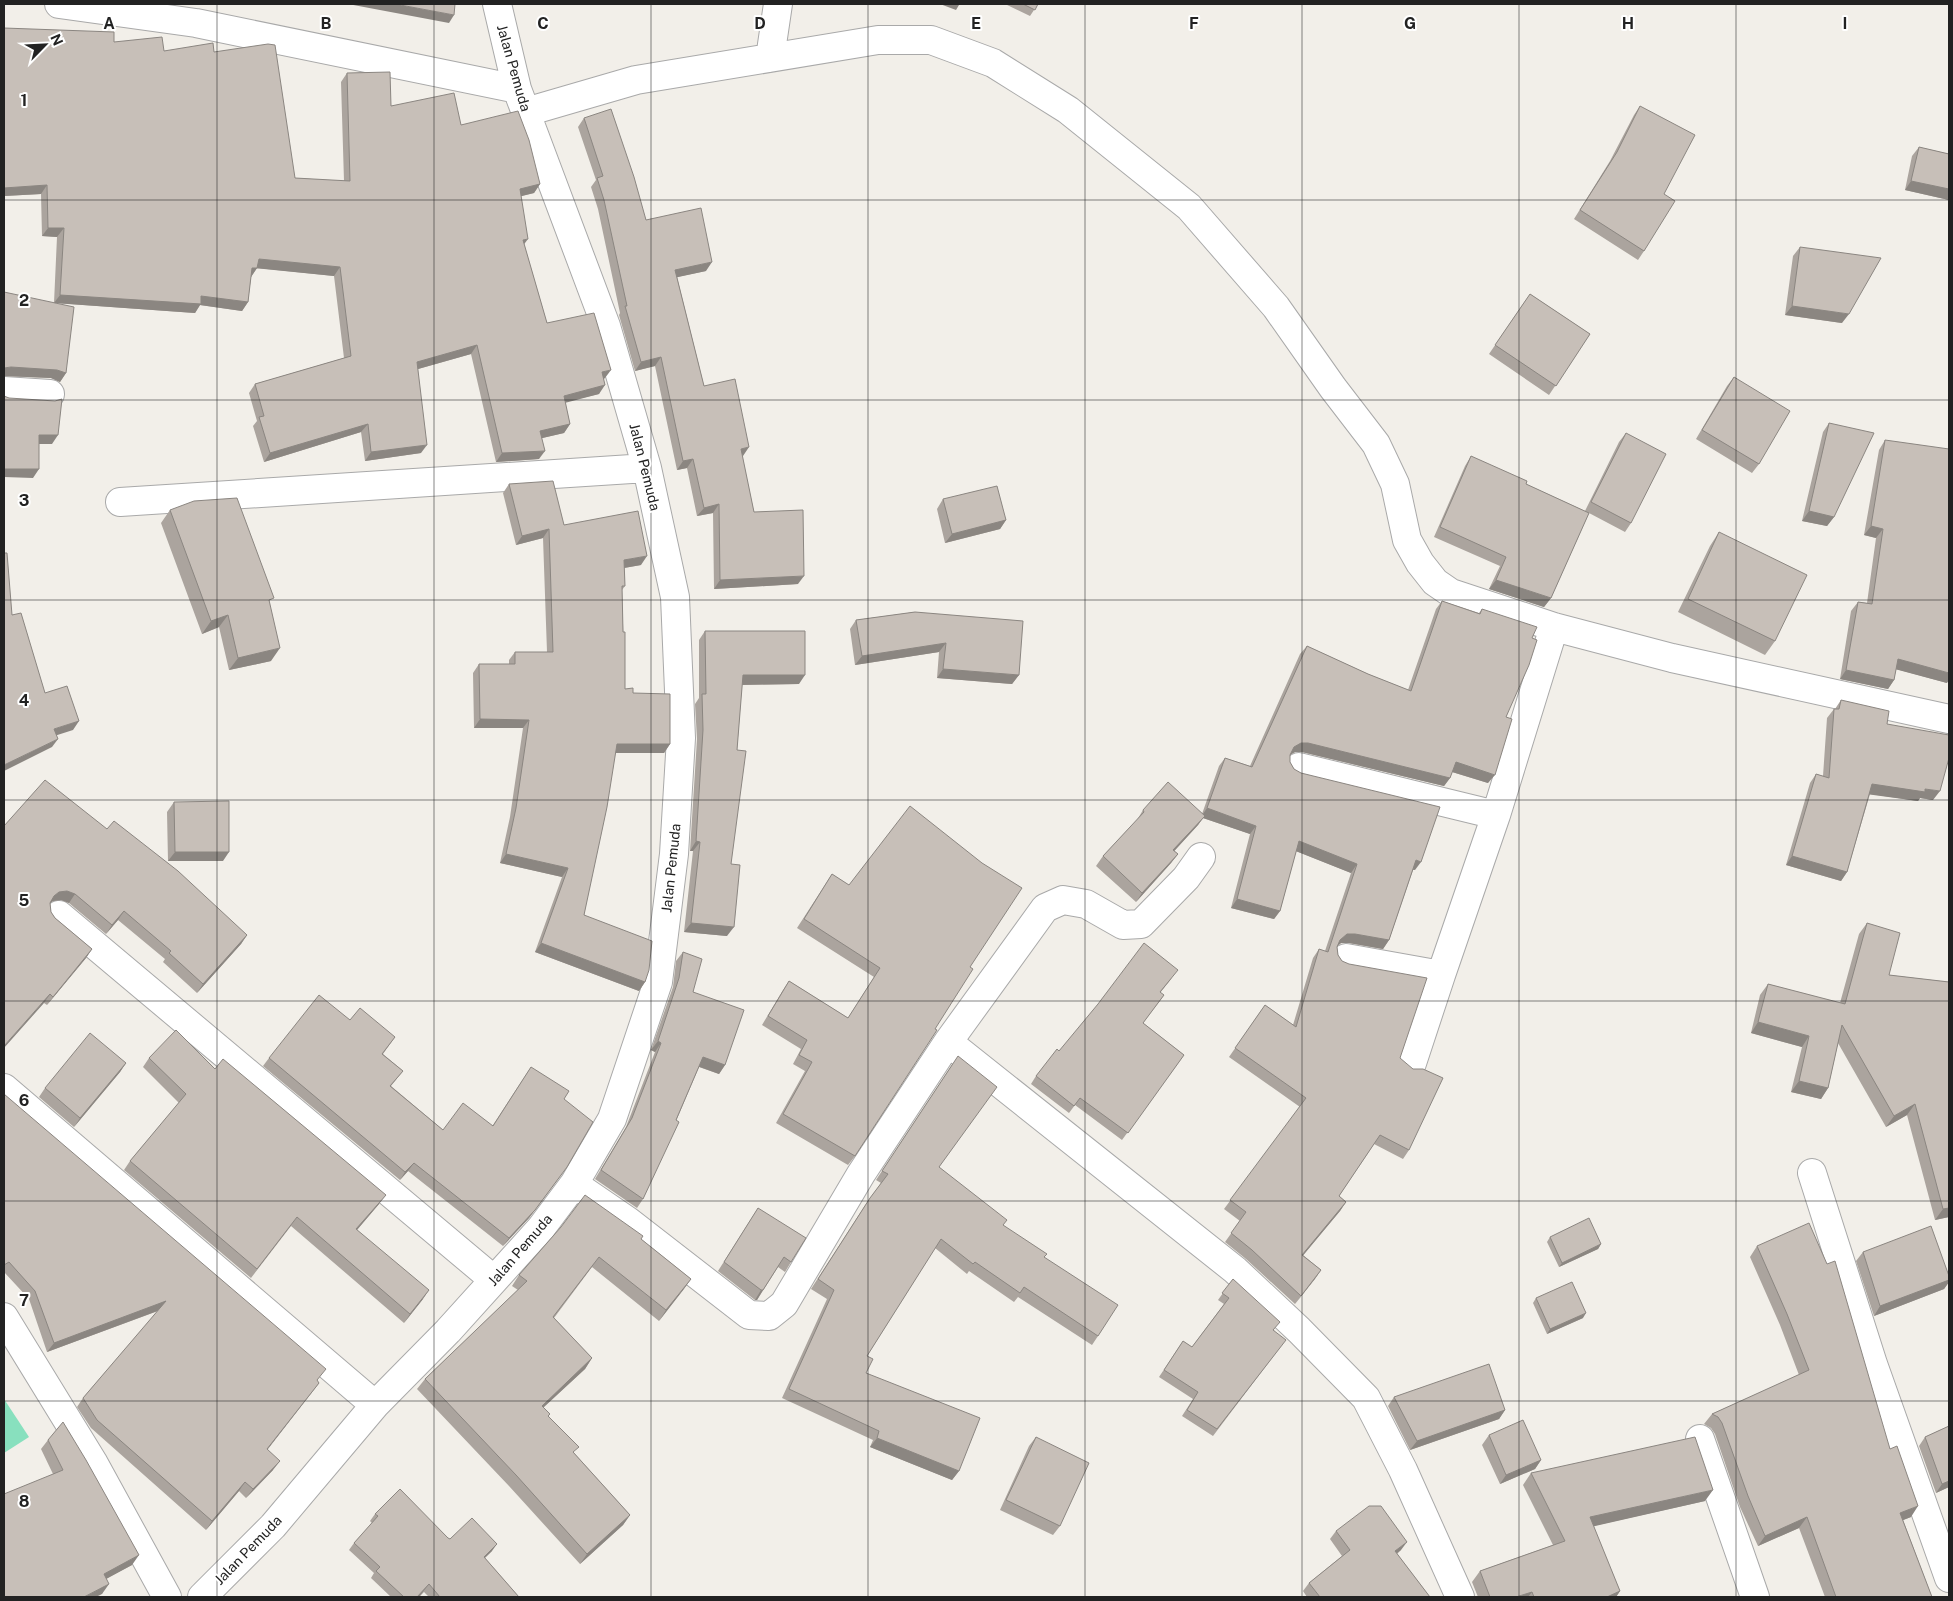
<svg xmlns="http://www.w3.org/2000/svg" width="1953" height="1601" font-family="'Public Sans',sans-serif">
	<rect width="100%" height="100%" fill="#f2efe9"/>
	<path fill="#88e0be" d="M4 1399 29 1437 4 1453Z"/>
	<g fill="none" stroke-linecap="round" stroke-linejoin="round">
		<defs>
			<path id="street" d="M59 4 196 23 517 89
				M770 58 778 4
				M526 112 636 80 878 40H931L993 63 1068 110 1189 207 1276 307 1333 388 1376 444 1395 484 1407 540 1420 563 1435 582 1451 593 1554 627 1672 658 1949 719
				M4 391 50 394
				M120 502 647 468
				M1299 767 1496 815
				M59 915 494 1280
				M1346 958 1441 975 1496 815 1554 627
				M948 1042 1235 1270 1299 1330 1366 1398 1403 1470 1460 1597
				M1412 1063 1441 975
				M4 1088 375 1405
				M1812 1173 1873 1364 1949 1578
				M574 1184 628 1221 749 1315 769 1316 784 1304 861 1174 948 1042 1045 908 1063 900 1086 904 1123 925 1141 924 1186 878 1201 857
				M4 1317 93 1462 167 1597
				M1700 1439 1755 1597
				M202 1597 273 1526 375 1405 448 1331 541 1228 574 1184 612 1119 658 982 674 854 681 738 675 597 647 468 606 326 517 89 497 4"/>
		</defs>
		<use href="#street" stroke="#a9a9a9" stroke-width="30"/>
		<use href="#street" stroke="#fff" stroke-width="28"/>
	</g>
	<path fill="#aba49e" d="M1005 4H1038L1030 16Z
		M4 28 114 42 164 51 214 52 295 178 344 181 341 82 347 73 391 106 461 125 540 184 534 193 521 196 524 244 547 323 605 378 604 379 599 394 565 402 570 424 564 433 542 438 539 459 496 462 471 354 418 369 421 453 365 461 361 432 264 462 253 426 257 421 249 393 255 384 344 358 334 276 257 268 251 277 248 302 242 311 200 305 195 313 56 303 66 373 60 382 51 378 4 376 54 303 57 237 42 236 41 194 4 196Z
		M1640 106 1664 194 1644 251 1638 260 1574 219 1610 161 1634 115Z
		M584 118 646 220 706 271 677 277 704 386 743 456H742L754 512 798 584 714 589 713 513 697 516 687 468 677 470 655 366 635 371 619 315 620 313 598 209 591 187 596 180 578 127Z
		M1919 147 1949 154V200L1905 190 1912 156Z
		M1800 247 1842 323 1785 315 1793 256Z
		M1530 294 1590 334 1549 395 1489 354Z
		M1734 377 1759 464 1752 473 1696 439 1727 386Z
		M1829 423 1834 517 1827 526 1802 521 1823 432Z
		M1626 433 1631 523 1625 532 1589 513 1551 598 1544 607 1489 589 1500 566 1434 537 1465 466 1471 456 1526 484 1585 511 1619 442Z
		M1885 440 1947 683 1896 669 1894 680 1888 689 1840 679 1851 611 1858 602 1867 603 1876 538 1864 535 1879 450Z
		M509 484 564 525 641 565 624 568 625 586 622 590 625 689 633 693 670 744 664 753H615L584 915 645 982 639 991 535 952 562 877 500 863 510 817 523 728H474L473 673 479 664H509V660L515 652H547L543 538 516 545 503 493Z
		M943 499 1006 520 1000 529 945 543 937 509Z
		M170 510 270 604 271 661 229 670 219 627 202 634 161 523Z
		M1719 532 1775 641 1765 655 1678 612 1710 546Z
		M1442 601 1479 613 1482 609 1532 638 1506 717 1488 783 1452 772 1450 778 1444 786 1302 752H1295L1290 755V762L1294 769 1415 870H1413L1389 940 1383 949 1349 943H1341L1337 947 1338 955 1400 1058 1409 1150 1403 1159 1374 1144 1339 1196 1346 1202 1340 1211 1303 1255 1321 1270 1295 1304 1246 1259 1225 1242 1240 1221 1224 1209 1300 1107 1229 1057 1265 1005 1293 1025 1313 958 1319 949 1325 951 1351 873 1296 851 1280 911 1274 919 1231 908 1250 834 1203 818 1198 825 1174 851 1178 854 1171 863 1136 902 1096 866 1103 856 1137 820 1143 810 1202 814 1219 766 1225 758 1250 766 1300 654 1307 646 1368 674 1408 690 1436 609Z
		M915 612 1019 675 1012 684 937 678 939 652 855 665 850 629 856 620Z
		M705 631 799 684 742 685 737 750 727 936 684 932 693 851H690L697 739 695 704 699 698V640Z
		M1841 700 1887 724 1933 800 1920 798 1918 801 1870 794 1847 872 1841 881 1786 865 1810 783 1816 774 1823 776 1827 718 1834 709H1835Z
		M174 802 223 861H168L167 812Z
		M4 826 107 829 247 935 241 944 197 993 163 962 165 959 118 920 106 934 69 903 61 900 53 901 50 903 51 912 55 918 92 949 86 958 47 1005 44 1003Z
		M832 874 970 967 855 1156 848 1165 776 1123 805 1071 793 1064 801 1049 762 1025 783 990 789 981 848 1018 874 977 797 928Z
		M1867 923 1889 975 1949 982V1217L1935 1220 1907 1115 1886 1127 1838 1043 1828 1088 1821 1099 1791 1092 1802 1047 1751 1033 1760 995 1768 984 1840 1003 1859 934Z
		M683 952 693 992 725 1065 719 1074 699 1067 643 1199 637 1208 595 1179 626 1127 655 1052 651 1050 673 987 676 961Z
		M1172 978 1160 993 1164 995 1143 1023 1184 1055 1122 1140 1075 1105 1069 1113 1031 1084 1036 1076 1059 1051Z
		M350 1020 395 1037 383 1054 403 1071 391 1086 443 1130 493 1125 531 1067 564 1099 561 1175 529 1218 503 1246 408 1171 400 1180 263 1066 269 1058Z
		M149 1058 215 1069 379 1204 357 1230 423 1299 404 1323 291 1226 251 1278 124 1170 130 1161 179 1103 143 1067Z
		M126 1063 120 1072 74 1127 39 1097 45 1088Z
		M952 1065 939 1167 1003 1225 1044 1257 1098 1336 1092 1345 1018 1297 1014 1302 969 1271 967 1274 935 1248 867 1356 866 1373 959 1471 952 1480 870 1447 873 1440 782 1398 827 1299 811 1289 864 1207 881 1183 876 1180Z
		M4 1094 319 1383 267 1449 273 1470 246 1498 239 1491 206 1530 91 1428 77 1407 83 1398 158 1311 47 1352 29 1299 4 1272Z
		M758 1208 791 1262 785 1272 778 1267 757 1300H755L718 1271Z
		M1550 1237 1601 1244 1598 1249 1559 1267 1547 1242Z
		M641 1239 691 1279 659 1321 592 1267 554 1318 592 1358 585 1369 543 1408 574 1453 630 1515 623 1525 580 1564 509 1486 417 1389 425 1379 518 1290 512 1286 519 1275Z
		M1757 1246 1890 1449 1911 1517 1903 1520 1932 1597H1825L1799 1528 1758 1546 1740 1507 1715 1434 1711 1428 1704 1424 1712 1414 1799 1375 1780 1325 1750 1257Z
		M1863 1252 1949 1276V1282L1944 1289 1874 1316 1856 1261Z
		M1233 1279 1274 1330 1281 1346 1213 1436 1182 1416 1193 1399 1159 1377 1183 1341 1192 1347 1224 1304 1218 1300Z
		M1536 1298 1583 1318 1547 1334 1533 1303Z
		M1394 1397 1505 1410 1499 1419 1410 1450 1388 1406Z
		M1949 1426V1487L1936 1493 1919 1446 1925 1437Z
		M1489 1435 1541 1460 1535 1469 1500 1484 1482 1445Z
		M1036 1437 1060 1526 1053 1535 1000 1510 1029 1446Z
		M48 1440 132 1565 107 1578 102 1594 53 1474 41 1449Z
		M1531 1473 1705 1501 1593 1526 1620 1591 1616 1597H1478L1472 1582 1480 1571 1553 1545 1523 1485Z
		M375 1514 450 1539 492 1551 485 1558 519 1597H429L424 1592 419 1597H391L371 1578 374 1573 349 1550 354 1543 372 1523 370 1521Z
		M1336 1531 1401 1550 1397 1554 1430 1597H1307L1303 1591 1309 1583 1342 1556 1330 1539Z"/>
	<path fill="#8b8681" d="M348 4H395L454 15 449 23Z
		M940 4H955L959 5 956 10Z
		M1911 181 1949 189V200L1905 190Z
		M540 184 534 193 514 198 520 189Z
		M47 185 41 194 4 196V188Z
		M48 228H64L57 237 42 236Z
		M528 239 522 247 523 240Z
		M259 259 340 267 334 276 254 268H257L251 277 246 276Z
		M712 262 706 271 669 279 675 270Z
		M60 295 201 296 248 302 242 311 200 305 195 313 54 303Z
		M1792 306 1849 314 1842 323 1785 315Z
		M477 345 471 354 411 371 417 362Z
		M661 357 655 366 635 371 641 362Z
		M11 367 57 370 66 373 60 382 51 378 4 376V368Z
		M611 370 605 378 596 381 602 372Z
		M605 385 599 394 557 405 564 396Z
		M368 424 361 432 264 462 270 453Z
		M570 424 564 433 534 440 540 431Z
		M39 435H58L52 444H33Z
		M427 445 421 453 365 461 371 452Z
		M749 447 743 456 735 458 741 449Z
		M545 451 539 459 496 462 502 453Z
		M693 459 687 468 677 470 683 461Z
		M4 469H39L33 478 4 477Z
		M719 504 713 513 697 516 704 508Z
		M1809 511 1834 517 1827 526 1802 521Z
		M1006 520 1000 529 945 543 952 534Z
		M1871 526 1883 529 1876 538 1864 535Z
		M549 529 543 538 516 545 522 536Z
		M647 556 641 565 618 569 624 560Z
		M804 576 798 584 714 589 720 580Z
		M1496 580 1551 598 1544 607 1489 589Z
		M228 615 219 627 202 634 211 621Z
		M946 643 939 652 855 665 862 656Z
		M280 648 271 661 229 670 238 658Z
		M1898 659 1949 673V680L1947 683 1891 668Z
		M943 669 1019 675 1012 684 937 678Z
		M1846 670 1894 680 1888 689 1840 679Z
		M743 675H805L799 684 736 685Z
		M480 719 529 720 523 728H474Z
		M79 721 73 730 48 738 54 729Z
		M58 739 52 747 4 771V765Z
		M1301 743H1308L1450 778 1444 786 1302 752H1295L1288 756 1294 747Z
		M617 744H670L664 753H610Z
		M1456 762 1495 775 1488 783 1449 771Z
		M1872 784 1925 789 1940 791 1933 800 1920 798 1918 801 1866 794Z
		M1207 808 1256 826 1250 834 1203 818 1198 825 1167 859 1173 850 1201 817Z
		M696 841 700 842 693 851H690Z
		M1299 841 1357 864 1351 873 1293 850Z
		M175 852H229L223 861H168Z
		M506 854 568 868 562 877 500 863Z
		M1178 854 1171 863 1136 902 1142 893Z
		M1792 856 1847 872 1841 881 1786 865Z
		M1416 860 1421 862 1415 870 1410 869Z
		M67 891 75 894 69 903 61 900 53 901 47 905 54 896 59 892Z
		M1237 899 1280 911 1274 919 1231 908Z
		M124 911 118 920 106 934 112 925Z
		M691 923 734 927 727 936 684 932Z
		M1347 934H1355L1389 940 1383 949 1349 943H1341L1334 948 1340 940Z
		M247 935 241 944 197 993 203 984Z
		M541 943 645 982 639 991 535 952Z
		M92 949 86 958 47 1005 53 997Z
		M50 994 44 1003 4 1048V1046Z
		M1758 1022 1809 1036 1802 1047 1751 1033Z
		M658 1041 661 1043 655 1052 651 1050Z
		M703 1057 725 1065 719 1074 697 1066Z
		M126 1063 120 1072 74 1127 80 1118Z
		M1799 1081 1828 1088 1821 1099 1791 1092Z
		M1915 1104 1907 1115 1886 1127 1894 1116Z
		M414 1163 408 1171 400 1180 405 1172Z
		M561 1175 529 1218 503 1246 509 1238Z
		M386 1195 379 1204 350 1238 356 1229Z
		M1346 1202 1340 1211 1296 1264 1302 1255Z
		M1949 1208V1217L1935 1220 1943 1209Z
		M1601 1244 1598 1249 1559 1267 1562 1263Z
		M1321 1270 1315 1279 1295 1304 1301 1296Z
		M691 1279 684 1289 659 1321 666 1310Z
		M1949 1280V1282L1944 1289 1874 1316 1880 1306Z
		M429 1290 423 1299 404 1323 410 1314Z
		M761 1290H763L757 1300H755Z
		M166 1301 160 1310 47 1352 54 1343Z
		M1586 1313 1583 1318 1547 1334 1550 1329Z
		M592 1358 585 1369 534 1416 542 1406Z
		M319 1383 313 1391 261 1458 267 1449Z
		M1505 1410 1499 1419 1410 1450 1417 1441Z
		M877 1438 959 1471 952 1480 870 1447Z
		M1541 1460 1535 1469 1500 1484 1506 1475Z
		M280 1461 273 1470 246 1498 253 1489Z
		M1949 1481V1487L1936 1493 1942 1484Z
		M245 1482 239 1491 206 1530 212 1521Z
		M1713 1490 1705 1501 1582 1529 1590 1517Z
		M1918 1506 1911 1517 1893 1524 1900 1513Z
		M630 1515 623 1525 580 1564 587 1554Z
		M1807 1517 1799 1528 1758 1546 1765 1536Z
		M1407 1542 1401 1550 1389 1559 1395 1551Z
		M497 1544 492 1551 478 1564 484 1557Z
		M139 1555 132 1565 97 1584 104 1574Z
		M109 1584 102 1594 96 1597H84Z
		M429 1584 419 1597H417Z
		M1620 1591 1616 1597H1607Z
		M1532 1592 1528 1597H1516Z"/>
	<path fill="#c7bfb8" stroke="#8b8681" d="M395 4H455L454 15Z
		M1023 4H1038L1035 10Z
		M4 28 114 32V42L162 37 164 51 213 43 214 52 268 44 275 45 295 178 350 181 347 73 390 72 391 106 454 93 461 125 518 111 529 140 540 184 520 189 528 239 523 240 547 323 594 313 611 370 602 372 605 385 564 396 570 424 540 431 545 451 502 453 477 345 417 362 427 445 371 452 368 424 270 453 259 417 264 416 255 384 351 356 340 267 259 259 257 268H252L248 302 201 296V304L60 295 64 228H48L47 185 4 188Z
		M1640 106 1695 135 1664 194 1675 201 1644 251 1580 210 1617 152Z
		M611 109 634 177 646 220 701 208 712 262 675 270 704 386 735 379 749 447 741 449 754 512 803 510 804 576 720 580 719 504 704 508 693 459 683 461 661 357 641 362 625 306H627L604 200 597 178 603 176 584 118Z
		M1919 147 1949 154V189L1911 181Z
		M1800 247 1881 258 1849 314 1792 306Z
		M4 292 74 307 66 373 57 370 11 367 4 368Z
		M1530 294 1590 334 1556 386 1495 345Z
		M1734 377 1790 411 1759 464 1702 430Z
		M4 396 9 398 55 401 62 399 58 435H39V469H4Z
		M1829 423 1874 433 1834 517 1809 511Z
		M1626 433 1666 454 1631 523 1591 502Z
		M1885 440 1949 449V673L1898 659 1894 680 1846 670 1858 602 1872 604 1883 529 1871 526Z
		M1471 456 1527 481 1526 484 1589 513 1551 598 1496 580 1506 557 1440 527Z
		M553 481 564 525 638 511 647 556 624 560 625 586H622L623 632H625V689L633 688V693L670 694V744H617L607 807 584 915 652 941 649 970 645 982 541 943 568 868 506 854 516 808 529 720 480 719 479 664H515V652H553L549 529 522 536 509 484Z
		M997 486 1006 520 952 534 943 499Z
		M237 498 274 598 269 600 280 648 238 658 228 615 211 621 170 510 194 501Z
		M1719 532 1807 575 1775 641 1688 599Z
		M4 553H7L12 615 21 613 45 693 67 686 79 721 54 729 58 739 4 765Z
		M1442 601 1480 614 1482 609 1537 627 1532 638 1537 640 1529 665 1506 717 1512 719 1495 775 1456 762 1450 778 1308 743H1301L1294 747 1290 755V762L1294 769 1301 773 1440 807 1421 862 1416 860 1389 940 1355 934H1347L1340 940 1337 947 1338 955 1342 961 1349 964 1427 978 1400 1058 1413 1069H1423L1443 1078 1409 1150 1380 1135 1339 1196 1346 1202 1302 1255 1321 1270 1301 1296 1252 1250 1231 1233 1246 1212 1230 1200 1306 1098 1235 1048 1265 1005 1296 1027 1319 949 1328 952 1357 864 1299 841 1280 911 1237 899 1256 826 1207 808 1225 758 1252 767 1307 646 1368 674 1411 691Z
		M915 612 1023 621 1019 675 943 669 946 643 862 656 856 620Z
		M705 631H805V675H743L737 750 746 751 731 864 740 865 734 927 691 923 700 842 696 841 703 730 702 694H706Z
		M1841 700 1889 711 1887 724 1949 735V758L1940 791 1925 789V792L1872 784 1847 872 1792 856 1816 774 1829 778 1834 709H1839Z
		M45 780 107 829 114 821 178 871 247 935 203 984 169 953 171 951 124 911 112 925 75 894 67 891 59 892 54 896 50 903 51 912 55 918 92 949 53 997 50 994 4 1046V826Z
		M1168 782 1205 816 1173 850 1178 854 1142 893 1103 856 1144 812 1143 810Z
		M229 801V852H175L174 802Z
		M910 806 982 863 1022 888 970 967 973 969 935 1029 937 1030 855 1156 783 1114 812 1062 799 1055 807 1040 768 1016 789 981 848 1018 880 968 804 919 832 874 849 885Z
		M1867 923 1900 933 1889 975 1949 982V1208L1943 1209 1915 1104 1894 1116 1842 1025 1828 1088 1799 1081 1809 1036 1758 1022 1768 984 1845 1004Z
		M1144 943 1178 970 1160 992 1164 995 1143 1023 1184 1055 1128 1133 1080 1098 1074 1106 1036 1076 1057 1049 1059 1051 1098 1004Z
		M683 952 702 959 693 992 744 1010 725 1065 703 1057 676 1120 679 1122 643 1199 601 1170 632 1118 661 1043 658 1041 679 978Z
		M319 995 350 1020 360 1008 395 1037 382 1054 403 1071 390 1086 443 1130 463 1103 493 1126 531 1067 569 1091 564 1099 593 1122 567 1167 535 1210 509 1238 414 1163 405 1172 269 1058Z
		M176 1030 215 1069 223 1059 386 1195 356 1229 429 1290 410 1314 297 1217 257 1269 130 1161 186 1094 149 1058Z
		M90 1033 126 1063 80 1118 45 1088Z
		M958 1056 997 1087 939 1167 1007 1220 1003 1225 1047 1254 1044 1257 1118 1305 1098 1336 1024 1287 1020 1293 975 1262 973 1264 941 1239 867 1356 873 1359 866 1373 980 1418 959 1471 877 1438 879 1431 789 1389 834 1290 818 1279 870 1198 888 1174 882 1171Z
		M4 1094 326 1369 317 1380 319 1383 267 1449 280 1461 253 1489 245 1482 212 1521 97 1420 83 1398 166 1301 54 1343 35 1291 9 1262 4 1265Z
		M585 1195 643 1236 641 1239 691 1279 666 1310 599 1257 553 1317 592 1358 542 1406 550 1414 548 1416 579 1447 573 1452 630 1515 587 1554 516 1475 425 1379 527 1281 519 1275 561 1227Z
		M758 1208 806 1238 791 1262 784 1257 763 1290H761L724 1262Z
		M1589 1218 1601 1244 1562 1263 1550 1237Z
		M1809 1223 1827 1264 1835 1261 1890 1449 1897 1446 1918 1506 1900 1513 1932 1597H1836L1807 1517 1765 1536 1748 1496 1722 1423 1718 1417 1712 1414 1809 1370 1787 1314 1757 1246Z
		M1931 1226 1949 1276V1280L1880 1306 1863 1252Z
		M1233 1279 1280 1322 1273 1330 1286 1340 1217 1429 1187 1410 1198 1392 1164 1370 1183 1341 1192 1347 1229 1298 1222 1293Z
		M1572 1282 1586 1313 1550 1329 1536 1298Z
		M1489 1364 1505 1410 1417 1441 1394 1397Z
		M1523 1420 1541 1460 1506 1475 1489 1435Z
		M63 1422 86 1460 139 1555 104 1574 109 1584 84 1597H4V1494L63 1470 48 1440Z
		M1949 1426V1481L1942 1484 1925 1437Z
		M1036 1437 1089 1463 1060 1526 1006 1500Z
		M1695 1437 1713 1490 1590 1517 1620 1591 1607 1597H1534L1532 1592 1516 1597H1490L1480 1571 1565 1541 1531 1473Z
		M400 1489 448 1538 450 1539 472 1518 497 1544 484 1557 519 1597H440L429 1584 417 1597H404L376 1571 380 1567 354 1543 378 1516 375 1514Z
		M1369 1506H1381L1407 1542 1395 1551 1430 1597H1320L1309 1583 1350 1550 1336 1531Z"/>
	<path fill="none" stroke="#222" stroke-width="1" stroke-opacity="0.55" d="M217 4V1597M434 4V1597M651 4V1597M868 4V1597M1085 4V1597M1302 4V1597M1519 4V1597M1736 4V1597M4 200H1949M4 400H1949M4 600H1949M4 800H1949M4 1001H1949M4 1201H1949M4 1401H1949"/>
	<g text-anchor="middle" stroke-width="4" stroke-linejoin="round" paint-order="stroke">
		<g font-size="14" fill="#222" stroke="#fff">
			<text transform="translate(514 68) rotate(74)" y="5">Jalan Pemuda</text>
			<text transform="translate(645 467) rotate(76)" y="5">Jalan Pemuda</text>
			<text transform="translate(671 868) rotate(-84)" y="5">Jalan Pemuda</text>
			<text transform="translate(520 1250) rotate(-49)" y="5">Jalan Pemuda</text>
			<text transform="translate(248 1550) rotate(-46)" y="5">Jalan Pemuda</text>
		</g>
	</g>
	<g font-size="16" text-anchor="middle" font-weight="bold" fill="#222" stroke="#fff" stroke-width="4" stroke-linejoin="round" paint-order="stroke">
		<text x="109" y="29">A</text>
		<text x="326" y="29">B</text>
		<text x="543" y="29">C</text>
		<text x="760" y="29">D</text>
		<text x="976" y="29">E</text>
		<text x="1194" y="29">F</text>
		<text x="1410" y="29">G</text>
		<text x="1628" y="29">H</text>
		<text x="1845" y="29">I</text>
		<text x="24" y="106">1</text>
		<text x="24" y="306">2</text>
		<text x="24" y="506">3</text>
		<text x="24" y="706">4</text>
		<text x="24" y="906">5</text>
		<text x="24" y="1106">6</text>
		<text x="24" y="1306">7</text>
		<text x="24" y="1507">8</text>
	</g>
	<rect width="1953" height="1601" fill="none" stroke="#222222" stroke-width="10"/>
	<g transform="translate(45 45) rotate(66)" stroke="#ffffff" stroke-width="4" paint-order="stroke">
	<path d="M0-4L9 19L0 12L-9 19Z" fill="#222222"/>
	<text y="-8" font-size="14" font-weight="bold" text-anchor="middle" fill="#222222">N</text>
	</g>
</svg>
